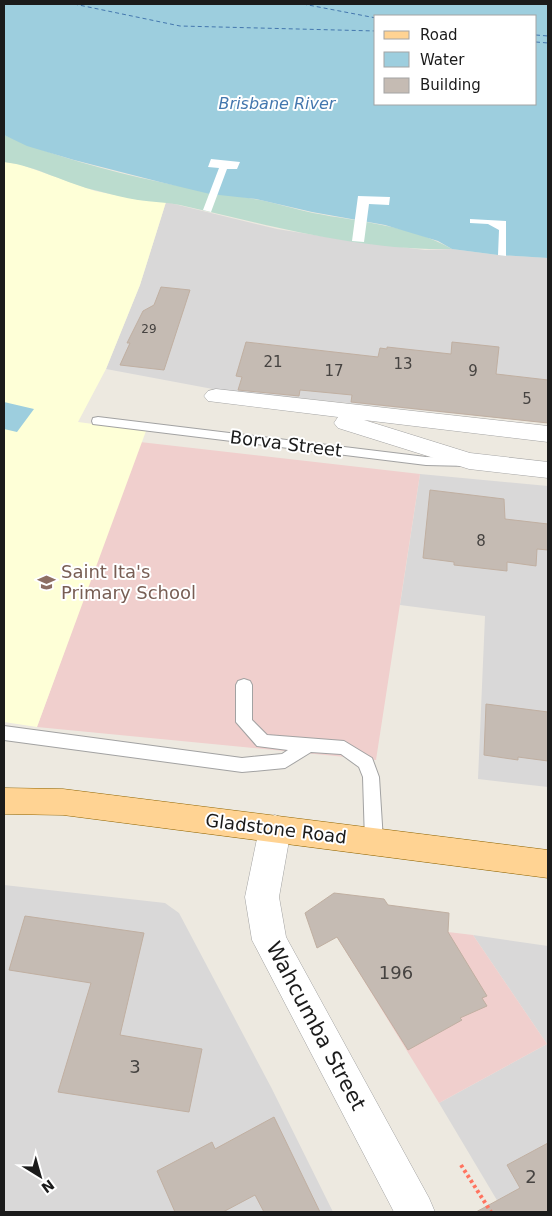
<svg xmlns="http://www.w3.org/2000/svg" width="552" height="1216" font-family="'DejaVu Sans',sans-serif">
	<rect width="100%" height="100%" fill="#ede9e0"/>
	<path fill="#d9d8d8" d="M166 202 277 229 352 241 425 250 452 249 498 255 548 258V423L218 390 106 369 140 285Z
		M420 474 548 486V787L478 779 485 616 400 605Z
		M4 885 165 903 179 913 272 1089 333 1212H4Z
		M473 935 548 946V1212H504L439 1103 547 1044Z"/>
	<path fill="#f0cfcd" d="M140 442 420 474 376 760 37 727Z
		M448 932 473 935 547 1044 439 1103 337 937Z"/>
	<path fill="#feffd7" d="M4 162 19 164 95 191 140 200 166 202 140 285 106 369 78 422 146 431 37 727 4 722Z"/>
	<path fill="#bbdcce" d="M4 135C53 156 108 171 160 182 191 189 223 193 254 199 274 202 293 209 313 213 360 222 410 225 452 249 360 251 268 225 180 205 166 202 152 202 138 200 125 198 111 194 98 191 66 184 37 166 4 162Z"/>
	<path fill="#9dcede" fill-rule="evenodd" d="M4 4H548V258L498 255 452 249 438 241 385 225 312 212 256 199 210 194 160 182 74 160 27 146 4 135ZM376 16H536V104H376Z
		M4 402 34 409 17 432 4 429Z"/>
	<path fill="#fff" d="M211 159 240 162 237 169H227L211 212 203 210 219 168 208 167Z
		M358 196 390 197 389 205 369 204 364 242 352 241Z
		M470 219 506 221V256L498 255 499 230 488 224 470 223Z"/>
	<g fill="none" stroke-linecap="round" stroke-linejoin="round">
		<path stroke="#4477ae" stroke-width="1" stroke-dasharray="4 3" stroke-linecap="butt" d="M74 4 180 26 376 31
			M303 4 376 18
			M536 35 548 36
			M536 42 548 43"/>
	</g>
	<path fill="#c5bbb3" stroke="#c0afa1" d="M161 287 190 290 164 370 120 365 130 343H127L143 311 154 305Z
		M246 342 378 357 380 348 387 349V347L451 354 452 342 499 347 496 374 548 380V423L351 402 352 395 300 390 299 396 238 390 242 377 236 376Z
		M430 490 504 499 505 519 548 524V550L537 549 536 566 507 562V571L454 565V562L423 558Z
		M486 704 548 712V761L518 757V760L484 755Z
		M334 893 384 899 388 905 449 913 448 932 487 996 482 998 487 1006 460 1018 462 1020 408 1050 337 937 317 948 305 913Z
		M25 916 144 933 120 1035 202 1049 189 1112 58 1092 91 983 9 970Z
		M274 1117 320 1212H264L255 1195 223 1212H175L157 1171 212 1142 215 1149Z
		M548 1143V1212H476L520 1188 507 1165Z"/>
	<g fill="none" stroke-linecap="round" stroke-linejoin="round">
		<defs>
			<path id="service" d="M98 417 426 457 468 458 473 459 475 462 473 465 468 466 426 465 93 424 92 421 93 418Z
				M244 679 250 681 252 685V720L267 735 344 741 372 758 379 777 383 841 380 846 374 849 368 846 365 841 363 777 359 767 341 754 311 752 285 768 242 772 4 740V726L242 758 282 754 288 750 257 746 236 722V685L238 681Z"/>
			<path id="minor" d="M216 389 548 426V442L364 420 470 453 548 462V478L469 469 338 428 334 423 338 417 208 401 204 396 208 391Z
				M275 815 286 819 291 829 279 897 286 937 429 1198 435 1212H394L252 940 245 897 259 829 264 819Z"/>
			<path id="primary" d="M4 788 63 789 548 850V878L63 815 4 814Z"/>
		</defs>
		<use href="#service" stroke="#a2a2a2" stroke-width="2"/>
		<use href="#minor" stroke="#a2a2a2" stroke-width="1"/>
		<use href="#primary" stroke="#926500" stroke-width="1"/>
		<path stroke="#ff735f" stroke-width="4" stroke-dasharray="3 3" stroke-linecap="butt" d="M461 1165 491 1212"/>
		<use href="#service" fill="#fff" fill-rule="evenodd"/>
		<use href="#minor" fill="#fff" fill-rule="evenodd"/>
		<use href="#primary" fill="#ffd393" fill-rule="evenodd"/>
	</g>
	<defs>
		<symbol id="school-bare" viewBox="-9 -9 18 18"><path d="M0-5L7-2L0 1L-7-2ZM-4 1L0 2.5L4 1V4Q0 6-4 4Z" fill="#8d6e63" stroke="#fff" stroke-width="2.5" paint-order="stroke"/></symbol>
	</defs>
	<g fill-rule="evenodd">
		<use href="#school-bare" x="34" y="570" width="25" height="25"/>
	</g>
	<g text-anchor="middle" stroke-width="4" stroke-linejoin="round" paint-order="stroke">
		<g font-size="12" fill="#464341">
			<text x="149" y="333">29</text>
		</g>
		<g font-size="15" fill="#464341">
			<text x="273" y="367">21</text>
			<text x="403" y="369">13</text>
			<text x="334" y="376">17</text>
			<text x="473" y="376">9</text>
			<text x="527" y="404">5</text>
			<text x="481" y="546">8</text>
		</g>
		<g font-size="16" font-style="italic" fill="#4477ae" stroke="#fff">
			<text x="277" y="109">Brisbane River</text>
		</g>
		<g font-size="18" fill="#1b1b1b" stroke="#fff">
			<text transform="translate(286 444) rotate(7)" y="6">Borva Street</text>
			<text transform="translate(276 829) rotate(7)" y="6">Gladstone Road</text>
		</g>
		<g font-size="18" fill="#785e54" stroke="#fff" text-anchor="start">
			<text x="61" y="578">Saint Ita's<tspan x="61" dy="21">Primary School</tspan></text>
		</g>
		<g font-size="18" fill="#464341">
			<text x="396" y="979">196</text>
			<text x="135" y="1073">3</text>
			<text x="531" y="1183">2</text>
		</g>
		<g font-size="21" fill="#1b1b1b" stroke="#fff">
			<text transform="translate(316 1026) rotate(62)" y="7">Wahcumba Street</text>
		</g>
	</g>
	<rect width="552" height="1216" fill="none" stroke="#1b1b1b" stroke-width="10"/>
	<rect x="374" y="15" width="162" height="90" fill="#ffffff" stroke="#a4a4a4"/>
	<rect x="384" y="31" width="25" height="8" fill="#ffd393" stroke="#a4a4a4"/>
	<text x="420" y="40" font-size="15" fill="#1b1b1b">Road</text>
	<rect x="384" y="52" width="25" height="15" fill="#9dcede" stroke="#a4a4a4"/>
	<text x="420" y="65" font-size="15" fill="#1b1b1b">Water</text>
	<rect x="384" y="78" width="25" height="15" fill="#c5bbb3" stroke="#a4a4a4"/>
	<text x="420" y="90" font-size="15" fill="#1b1b1b">Building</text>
	<g transform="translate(40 1176) rotate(143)" stroke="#ffffff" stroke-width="4" paint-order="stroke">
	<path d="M0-4L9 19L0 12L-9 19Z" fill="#1b1b1b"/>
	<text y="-8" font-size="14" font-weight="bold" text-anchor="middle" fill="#1b1b1b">N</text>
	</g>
</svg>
